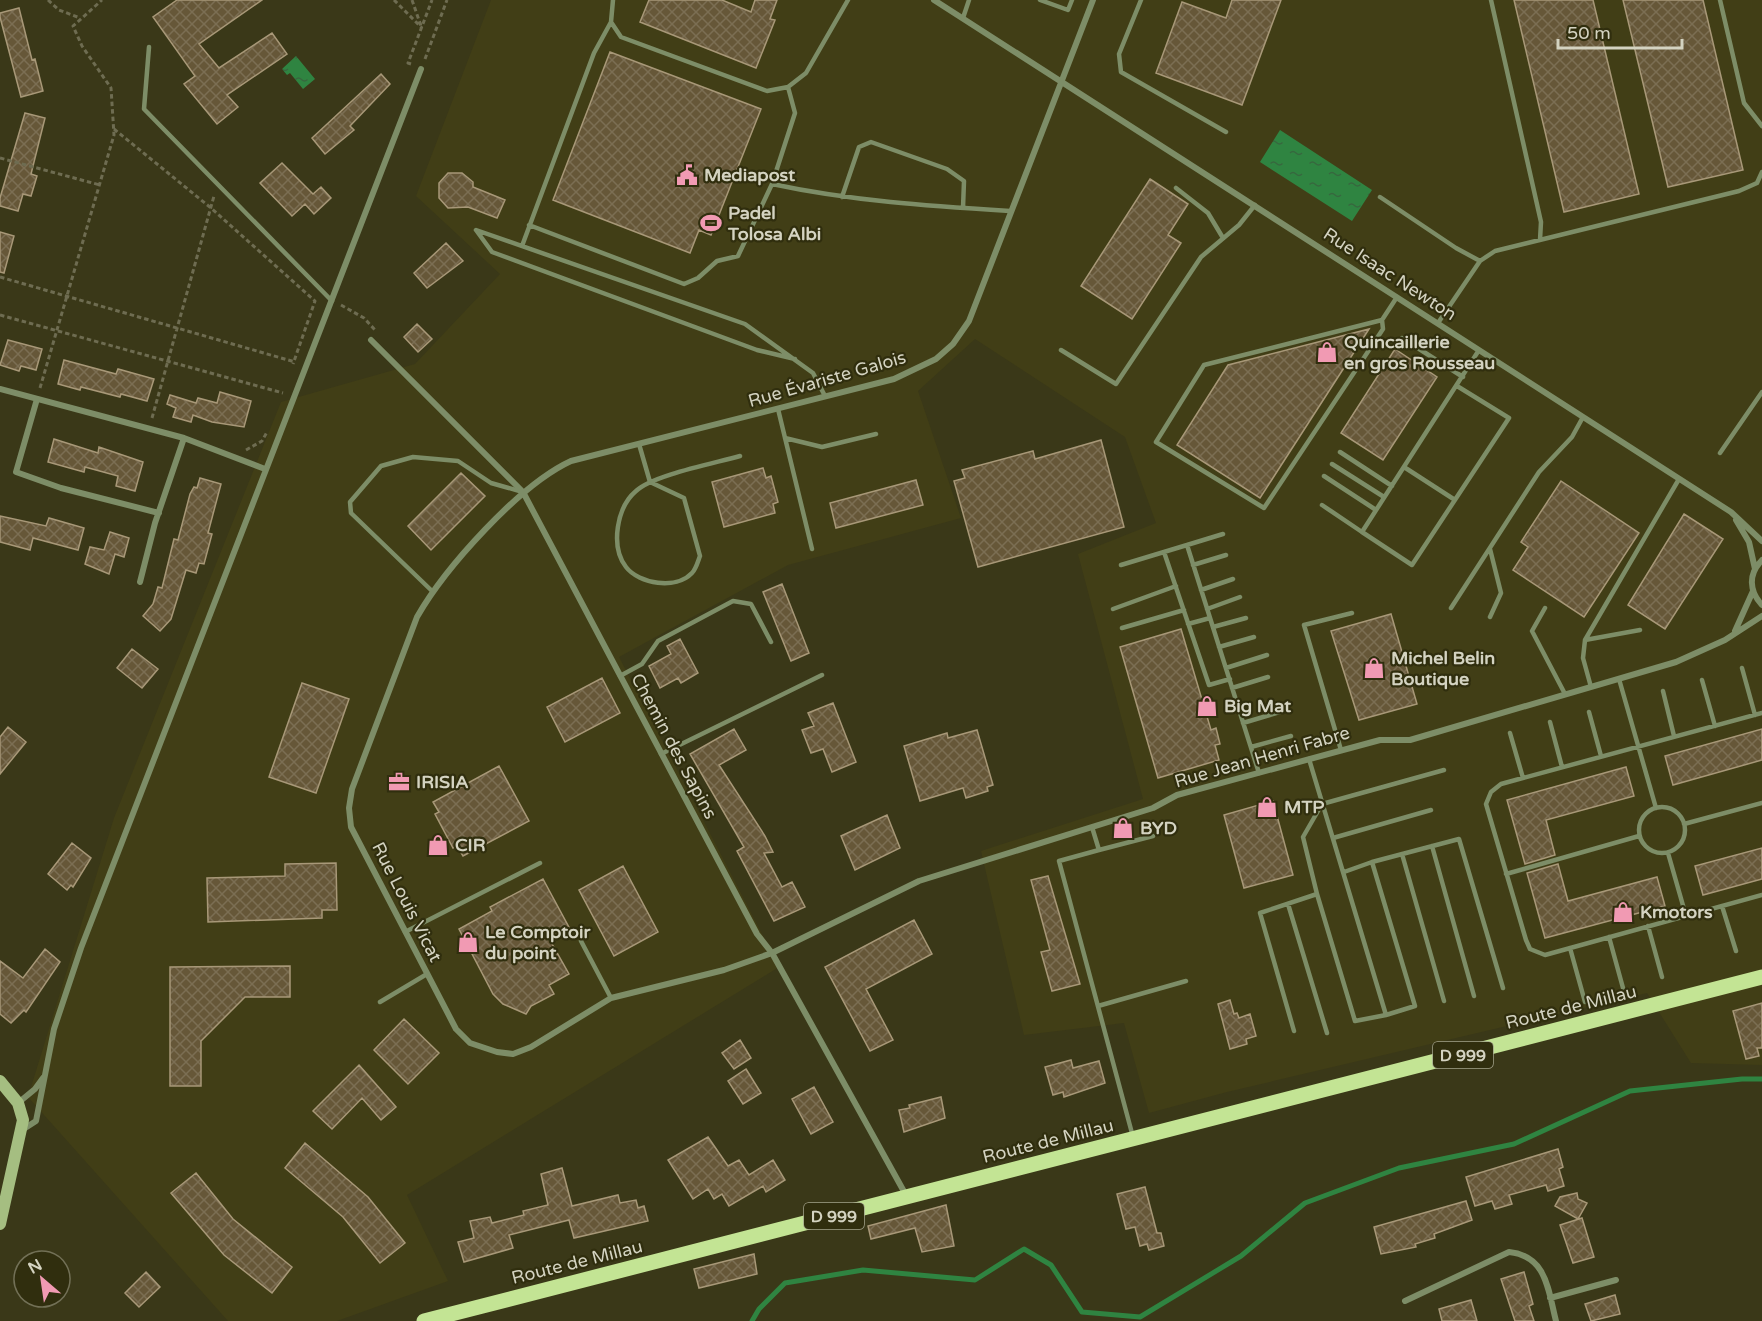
<svg xmlns="http://www.w3.org/2000/svg" width="1762" height="1321" font-family="'Varela Round',sans-serif">
	<defs>
		<pattern id="water-ripples" width="26" height="14" patternUnits="userSpaceOnUse" patternTransform="scale(1.5)"><rect width="26" height="14" fill="#2f8441"/><path d="M2 4q2-2 4 0t4 0M15 11q2-2 4 0t4 0" fill="none" stroke="#36683e"/></pattern>
		<pattern id="building-cross-hatch" width="8" height="8" patternUnits="userSpaceOnUse" patternTransform="scale(1.5)"><rect width="8" height="8" fill="#665738"/><path d="M0 0l8 8M0 8l8-8" fill="none" stroke="#7b6e53"/></pattern>
	</defs>
	<rect width="100%" height="100%" fill="#3a3818"/>
	<path fill="#413e16" d="M491 0H1762V1065L1691 1063 1647 993 1227 1092 1149 1113 1124 1023 1024 1035 981 851 1143 799 1078 554 1156 523 1125 437 975 339 918 391 961 518 788 565 619 657 779 967 407 1195 448 1281 337 1321H228L28 1097 114 818 281 402 415 364 500 274 416 196Z"/>
	<path fill="url(#water-ripples)" d="M296 56 315 79 303 89 290 73 287 75 282 69Z
		M1280 130 1372 190 1352 221 1260 162Z"/>
	<g fill="none" stroke-linecap="round" stroke-linejoin="round">
		<path stroke="#2f8441" stroke-width="5" d="M752 1321 759 1309 785 1283 863 1270 975 1280 1024 1249 1051 1265 1082 1312 1140 1317 1241 1256 1305 1203 1399 1168 1514 1144 1630 1091 1742 1079H1762"/>
	</g>
	<path fill="url(#building-cross-hatch)" stroke="#a89878" stroke-width="1.5" d="M177 0H262L199 44 219 68 272 33 287 54 227 95 238 107 217 124 184 84 195 76 153 17Z
		M649 0H722L751 12 755 0H777L770 19 775 20 756 68 640 22Z
		M1232 0H1281L1242 105 1156 73 1182 2 1226 18Z
		M1514 0H1593L1639 194 1564 212Z
		M1623 0H1703L1743 170 1668 187Z
		M19 8 32 60 35 59 43 91 21 97 0 17V13Z
		M610 52 761 109 711 235 699 230 690 253 553 200Z
		M381 74 390 84 350 126 354 130 325 154 312 138Z
		M25 113 45 118 31 174 37 176 31 196 23 194 18 211 0 206V198Z
		M282 163 313 194 321 187 331 198 314 214 305 204 292 216 260 183Z
		M448 173H462L473 182V187L505 200 497 218 468 207 448 208 439 198V183Z
		M1150 179 1188 204 1168 235 1181 243 1132 319 1081 286Z
		M0 232 14 236 4 273 0 272Z
		M446 243 463 261 427 288 414 273Z
		M417 324 432 339 418 352 404 337Z
		M1369 329 1260 498 1177 445 1228 365Z
		M8 340 42 349 36 370 21 366 19 371 0 365Z
		M1395 349 1437 377 1383 460 1341 433Z
		M64 360 116 374 118 369 154 379 147 401 121 394 120 397 81 387 80 390 58 384Z
		M220 392 251 401 244 427 212 422 193 415 191 422 173 417 176 408 167 404 170 395 196 403 198 398 217 403Z
		M54 439 98 453 99 447 143 462 135 491 116 486 118 476 85 467 84 472 48 462Z
		M1101 440 1124 527 978 567 954 481 965 478 962 470 1033 451 1035 459Z
		M763 468 766 478 771 476 778 502 773 504 775 513 724 527 712 482Z
		M461 473 485 496 431 550 408 526Z
		M200 478 221 484 208 533 212 534 204 564 199 563 196 573 186 570 171 619 160 631 143 616 153 604 158 587 162 588 174 539 178 540 190 494 194 487 197 488Z
		M916 480 923 505 836 528 830 503Z
		M1561 481 1639 533 1584 617 1513 570 1528 547 1521 542Z
		M1684 514 1723 539 1665 629 1628 605Z
		M0 516 46 526 49 518 84 528 78 550 33 538 30 550 0 542Z
		M110 532 129 538 124 557 115 554 109 574 85 564 90 547 104 550Z
		M782 584 809 653 791 661 763 592Z
		M1391 614 1417 704 1359 720 1331 631Z
		M1181 629 1211 730 1216 728 1220 744 1215 745 1219 760 1158 778 1120 647Z
		M680 639 698 673 681 683 678 678 660 688 649 666 671 654 667 646Z
		M132 649 158 669 142 688 117 668Z
		M602 678 620 713 565 742 547 707Z
		M302 683 349 699 316 793 269 777Z
		M833 703 856 762 832 772 823 749 811 753 802 730 814 726 808 713Z
		M8 727 26 742 0 774V737Z
		M734 729 746 750 719 765 765 836 773 852 764 853 782 887 792 882 805 907 774 921 737 851 744 847 690 754Z
		M1762 729V760L1673 785 1665 756Z
		M977 730 993 785 987 787 988 791 966 798 963 788 920 801 904 746 947 733 948 738Z
		M499 766 529 821 463 856 457 846 453 848 435 814 439 812 433 802Z
		M1626 767 1634 796 1546 820 1555 855 1525 864 1507 800Z
		M1273 801 1293 875 1244 888 1224 815Z
		M887 815 900 848 855 870 841 836Z
		M72 843 91 858 73 887 71 885 67 890 48 874Z
		M1762 848V879L1703 895 1695 866Z
		M336 863 337 910H322V918L208 922 207 878 285 876V864Z
		M1558 864 1568 901 1657 877 1665 906 1545 938 1527 873Z
		M623 866 658 932 614 956 579 890Z
		M1048 876 1080 984 1052 991 1041 952 1050 950 1031 880Z
		M543 879 571 931 551 942 569 974 549 985 554 994 531 1006 526 1014 503 1004 493 994 459 929 492 911 490 907Z
		M914 920 932 954 866 989 893 1040 870 1051 825 967Z
		M45 949 60 962 26 1012 24 1010 11 1023 0 1014V961L23 978Z
		M290 966V997H245L201 1041V1086H170V967Z
		M1230 1000 1234 1014 1237 1013 1239 1018 1250 1014 1256 1036 1246 1039 1247 1044 1230 1049 1218 1004Z
		M1762 1003V1048H1757L1759 1056 1746 1059 1733 1011Z
		M404 1019 439 1053 408 1084 374 1050Z
		M740 1040 751 1058 734 1069 722 1053Z
		M1071 1060 1073 1068 1099 1061 1105 1083 1064 1097 1063 1092 1053 1095 1045 1067Z
		M359 1065 396 1107 381 1120 362 1098 332 1129 313 1111Z
		M746 1069 761 1093 743 1104 728 1081Z
		M814 1087 833 1122 811 1134 792 1099Z
		M941 1097 945 1118 904 1132 899 1110 910 1108 909 1105Z
		M708 1137 728 1166 739 1160 749 1175 773 1160 785 1180 766 1192 763 1186 729 1206 722 1194 714 1199 708 1189 693 1199 668 1160Z
		M305 1143 368 1197 405 1243 380 1263 343 1217 285 1168Z
		M1558 1149 1563 1167 1559 1169 1564 1186 1548 1191 1546 1185 1509 1195 1512 1204 1495 1209 1492 1201 1475 1206 1466 1177Z
		M562 1168 572 1206 618 1195 620 1203 636 1200 638 1208 644 1206 648 1221 574 1238 569 1220 509 1235 513 1248 464 1262 458 1242 474 1238 470 1221 490 1217 492 1223 524 1215 523 1211 548 1205 541 1174Z
		M196 1173 233 1219 292 1267 272 1293 224 1255 171 1193Z
		M1145 1187 1157 1233H1161L1164 1246 1149 1250 1147 1244 1140 1246 1135 1227 1126 1229 1117 1194Z
		M1577 1193 1578 1199 1587 1203 1578 1219 1555 1206 1560 1197Z
		M1466 1201 1472 1220 1434 1234 1435 1238 1415 1244 1416 1247 1381 1254 1374 1227Z
		M946 1205 954 1246 922 1252 915 1228 871 1239 868 1226Z
		M1582 1218 1594 1257 1573 1263 1560 1225Z
		M754 1254 757 1274 699 1288 694 1269Z
		M146 1272 160 1287 139 1307 125 1293Z
		M1524 1272 1533 1304 1529 1306 1534 1321H1515L1501 1279Z
		M1615 1295 1620 1314 1591 1321 1585 1304Z
		M1471 1300 1477 1321H1442L1439 1309Z"/>
	<g fill="none" stroke-linecap="round" stroke-linejoin="round">
		<path stroke="#6e6c51" stroke-width="3" stroke-dasharray="4.5 3" stroke-linecap="butt" d="M48 0 59 10 80 18
			M394 0 422 28
			M412 0 421 26
			M425 59 447 0
			M411 64 408 63 432 0
			M114 129 211 208 315 301 293 364
			M0 158 100 185
			M0 277 295 362
			M341 305 364 318 376 331
			M0 315 283 393
			M40 388 114 135 111 88 82 46 73 26 102 0
			M152 418 214 196
			M246 450 262 441 267 432"/>
		<path stroke="#7d8d67" stroke-width="4.5" d="M613 0 611 22 621 37 767 91 788 87 806 73 848 0
			M1040 0 1068 10 1072 0
			M1141 0 1119 54 1121 72 1226 132
			M1491 0 1541 222 1540 240
			M1720 0 1744 103 1762 126
			M963 18 969 0
			M149 47 144 109 332 301
			M772 184C851 201 930 206 1010 211
			M1176 188 1208 213 1223 238
			M842 197 859 147 871 142 947 169 964 181 963 208
			M1380 197 1456 248 1480 261
			M529 225 684 284 698 278 717 261 738 256 772 184 795 113 788 87
			M522 246 594 53 611 22
			M1382 320 1204 365 1156 442 1264 508 1383 329 1382 320 1397 297
			M1438 323 1480 261 1495 251 1739 191 1757 183 1762 172
			M1402 338 1463 377
			M1061 350 1116 384 1201 257 1239 225 1255 205
			M795 359 757 350 492 252 476 230 745 324 813 373 825 396
			M1457 386 1509 418 1412 565 1362 532 1479 350
			M778 409 812 549
			M785 438 822 447 876 434
			M639 444 650 482 684 498 700 556C698 561 696 569 692 573 676 590 639 584 626 567 610 546 617 507 636 491 653 475 716 463 740 456
			M1340 452 1392 486
			M1720 453 1762 392
			M1332 464 1384 497
			M1404 467 1455 500
			M1324 476 1376 510
			M1322 505 1362 532
			M1187 545 1223 534
			M1490 549 1501 593 1490 617
			M1164 552 1209 685 1230 679
			M1121 565 1187 545 1259 773
			M1193 565 1226 555
			M1201 590 1233 579
			M432 591 351 513 350 502 381 466 413 457 458 461 491 483 523 492
			M1451 608 1539 472 1572 437 1583 417
			M1545 608 1532 631 1565 694
			M1113 609 1176 586
			M1207 609 1240 597
			M1188 624 1210 618
			M1213 627 1246 618
			M1122 628 1184 610
			M1585 640 1640 630
			M1219 647 1254 637
			M1226 668 1267 655
			M1742 668 1755 715
			M620 676 642 664 658 641 733 601 751 604 771 642
			M1619 679 1656 808
			M1702 680 1715 726
			M1591 687 1583 658 1585 640 1679 479
			M1232 688 1268 677
			M1663 691 1674 736
			M1589 712 1601 756
			M1762 713 1501 784 1491 792 1486 804 1526 940 1530 949 1545 955 1762 895
			M1550 722 1562 767
			M1243 723 1283 711
			M1510 733 1523 778
			M1251 747 1291 736
			M1341 750 1304 625 1352 613
			M661 754 822 675
			M1309 759 1386 1015 1415 1006 1372 862 1344 872
			M1639 830a23 23 0 1 1 46 0a23 23 0 1 1-46 0Z
			M1684 824 1762 803
			M1092 827 1099 850 1059 861 1133 1137
			M1333 838 1431 810
			M1432 846 1474 996
			M1099 850 1153 836
			M1668 853 1686 916
			M1402 854 1444 1001
			M1372 862 1459 839 1503 988
			M1506 874 1639 836
			M1317 894 1355 1021 1386 1015
			M1288 904 1327 1033
			M1722 906 1736 951
			M1648 926 1662 977
			M405 932 540 863
			M1609 937 1623 988
			M581 941 611 998
			M1570 948 1585 1002
			M380 1002 427 974
			M1098 1006 1186 981
			M1294 1031 1260 913 1317 894 1303 837 1322 804 1444 770"/>
		<path stroke="#7d8d67" stroke-width="6" d="M934 0 1731 512 1762 541
			M1093 0 969 321 953 344 936 359 894 379 571 461C519 485 445 568 417 617L352 789 349 808 351 827 456 1029 470 1043 497 1052 513 1054 531 1047 611 998 724 970 772 953 919 881 1153 808 1177 795 1380 740H1410L1676 662 1725 640 1762 616
			M371 340 523 492 757 934 772 953 907 1197
			M0 389 184 438 265 469
			M37 399 16 472 61 488 159 513
			M1736 520 1749 542 1755 569
			M1762 560C1748 574 1749 591 1762 605
			M140 582 155 523 184 438
			M1735 631 1753 591
			M18 1103 35 1089 43 1078
			M22 1130 36 1121 54 1029 81 948 421 69
			M1550 1298 1616 1280
			M1405 1301 1509 1252C1547 1256 1548 1290 1556 1321"/>
		<path stroke="#a5be81" stroke-width="12" d="M0 1081 18 1103 23 1120 0 1224"/>
		<path stroke="#c3e494" stroke-width="15" d="M424 1321 1762 977"/>
	</g>
	<defs>
		<symbol id="civic-bare" viewBox="-9 -9 18 18"><path d="M-.6-6.5H3V-4.5H.6V-3L4-1V1h2V6H-6V1h2V-1L-.6-3ZM-1.2 2.5V6h2.4V2.5Z" fill="#f19ab3" stroke="#302e0e" stroke-width="2.5" paint-order="stroke"/></symbol>
		<symbol id="stadium-bare" viewBox="-9 -9 18 18"><path d="M0-5a6.5 5 0 1 0 0 10a6.5 5 0 1 0 0-10ZM-3.5-1.8h7v3.6h-7Z" fill="#f19ab3" stroke="#302e0e" stroke-width="2.5" paint-order="stroke"/></symbol>
		<symbol id="shop-bare" viewBox="-9 -9 18 18"><path d="M-5-2.5h2.3a2.7 3.5 0 0 1 5.4 0H5L5.5 6h-11ZM-1.5-2.5h3a1.5 2.3 0 0 0-3 0Z" fill="#f19ab3" stroke="#302e0e" stroke-width="2.5" paint-order="stroke"/></symbol>
		<symbol id="office-bare" viewBox="-9 -9 18 18"><path d="M-6-3h4V-5.5h4V-3h4V5H-6ZM-1-4.5V-3h2v-1.5ZM-6 0V1H6V0Z" fill="#f19ab3" stroke="#302e0e" stroke-width="2.5" paint-order="stroke"/></symbol>
	</defs>
	<g fill-rule="evenodd">
		<use href="#civic-bare" x="672" y="160" width="30" height="30"/>
		<use href="#stadium-bare" x="696" y="208" width="30" height="30"/>
		<use href="#shop-bare" x="1312" y="337" width="30" height="30"/>
		<use href="#shop-bare" x="1359" y="653" width="30" height="30"/>
		<use href="#shop-bare" x="1192" y="691" width="30" height="30"/>
		<use href="#office-bare" x="384" y="767" width="30" height="30"/>
		<use href="#shop-bare" x="1252" y="792" width="30" height="30"/>
		<use href="#shop-bare" x="1108" y="813" width="30" height="30"/>
		<use href="#shop-bare" x="423" y="830" width="30" height="30"/>
		<use href="#shop-bare" x="1608" y="897" width="30" height="30"/>
		<use href="#shop-bare" x="453" y="927" width="30" height="30"/>
	</g>
	<g text-anchor="middle" stroke-width="4.5" stroke-linejoin="round" paint-order="stroke">
		<g fill="#302e0e" stroke="#a3a28b" stroke-width="1.5">
			<rect x="1433" y="1042" width="60" height="26" rx="4.5"/>
			<rect x="804" y="1203" width="60" height="26" rx="4.5"/>
		</g>
		<g font-size="16" font-weight="bold" fill="#d4d3c1">
			<text x="1463" y="1061">D 999</text>
			<text x="834" y="1222">D 999</text>
		</g>
		<g font-size="18" font-weight="bold" fill="#d4d3c1" stroke="#302e0e" text-anchor="start">
			<text x="704" y="181">Mediapost</text>
			<text x="728" y="219">Padel<tspan x="728" dy="21">Tolosa Albi</tspan></text>
			<text x="1344" y="348">Quincaillerie<tspan x="1344" dy="21">en gros Rousseau</tspan></text>
			<text x="1391" y="664">Michel Belin<tspan x="1391" dy="21">Boutique</tspan></text>
			<text x="1224" y="712">Big Mat</text>
			<text x="416" y="788">IRISIA</text>
			<text x="1284" y="813">MTP</text>
			<text x="1140" y="834">BYD</text>
			<text x="455" y="851">CIR</text>
			<text x="1640" y="918">Kmotors</text>
			<text x="485" y="938">Le Comptoir<tspan x="485" dy="21">du point</tspan></text>
		</g>
		<g font-size="18" fill="#d4d3c1" stroke="#302e0e">
			<text transform="translate(1390 274) rotate(33)" y="6">Rue Isaac Newton</text>
			<text transform="translate(827 379) rotate(-16)" y="6">Rue Évariste Galois</text>
			<text transform="translate(674 746) rotate(62)" y="6">Chemin des Sapins</text>
			<text transform="translate(1262 757) rotate(-16)" y="6">Rue Jean Henri Fabre</text>
			<text transform="translate(407 902) rotate(63)" y="6">Rue Louis Vicat</text>
			<text transform="translate(1571 1007) rotate(-14)" y="6">Route de Millau</text>
			<text transform="translate(1048 1141) rotate(-14)" y="6">Route de Millau</text>
			<text transform="translate(577 1262) rotate(-14)" y="6">Route de Millau</text>
		</g>
	</g>
	<g transform="translate(42 1279) rotate(331)"><circle r="28" fill="#302e0e" stroke="#727056" stroke-width="1.5"/>
	<path d="M0-4.5L10 22L0 15L-10 22Z" fill="#f19ab3"/>
	<text y="-9" font-size="16" font-weight="bold" text-anchor="middle" fill="#d4d3c1">N</text>
	</g>
	<path d="M1558 39v9h124v-9" fill="none" stroke="#d4d3c1" stroke-width="3"/>
	<text x="1567" y="39" font-size="18" fill="#d4d3c1" stroke="#302e0e" stroke-width="4.5" paint-order="stroke">50 m</text>
</svg>
